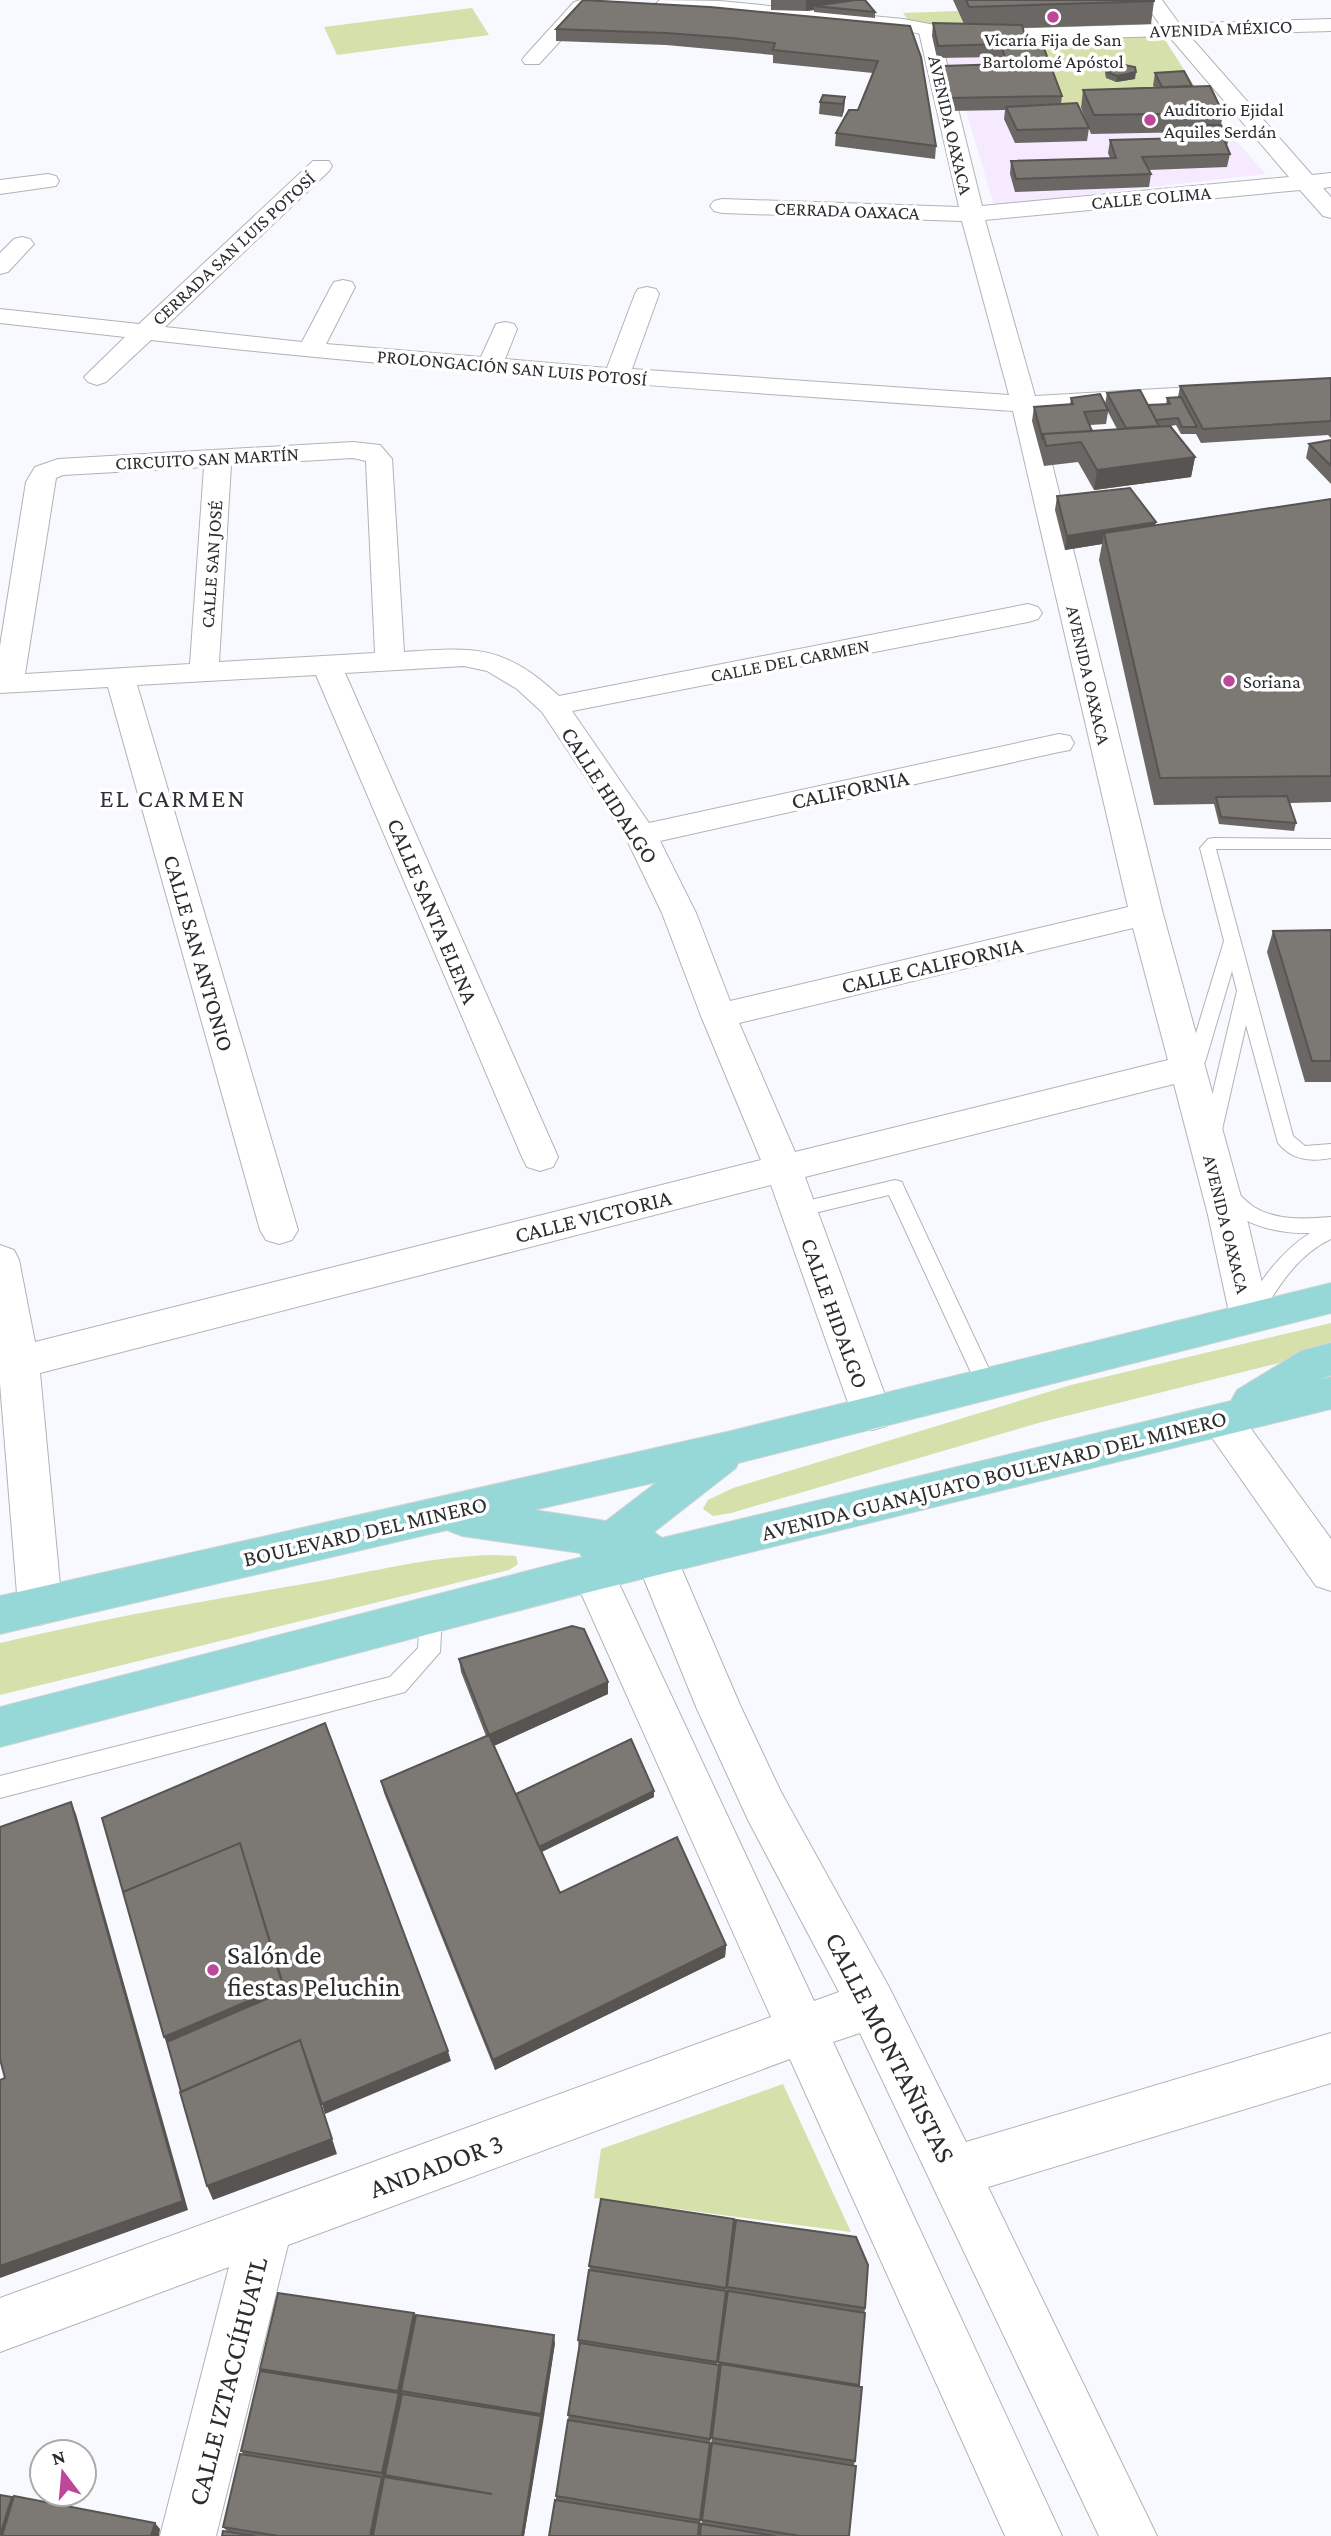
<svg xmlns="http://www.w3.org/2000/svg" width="1331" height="2536" font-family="'Crimson Pro',serif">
	<rect width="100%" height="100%" fill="#f7f9fe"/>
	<path fill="#f5eaff" d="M932 36 1033 37 1061 109 1081 108 1219 132 1227 131 1266 174 994 205 966 111H948Z"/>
	<path fill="#d6e0aa" d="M472 8 489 35 337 55 324 27Z
		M958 11 967 30 909 21 903 13Z
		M1160 32 1206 104 1061 109 1033 37Z
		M1331 1323V1350L1042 1422 731 1513 713 1516 703 1509 708 1500 733 1488 1071 1385Z
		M495 1555 516 1556 518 1564 509 1570 0 1695V1643C104 1618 210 1600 315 1582 375 1571 433 1556 495 1555Z
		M783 2084 851 2232 594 2198 601 2149Z"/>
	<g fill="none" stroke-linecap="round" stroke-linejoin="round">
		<defs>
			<path id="service" d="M1214 838 1331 839V849H1216L1293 1136 1305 1146 1331 1144V1158C1310 1162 1292 1160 1278 1143L1246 1025 1221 1134 1218 1139H1206L1203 1134 1237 991 1232 971 1205 1062 1194 1072H1182L1179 1068 1188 1059 1224 941 1200 848 1208 839Z
				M895 1180 902 1182 904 1187 997 1386 994 1392 987 1394 980 1392 889 1195 798 1217 791 1215 789 1210 791 1205 798 1203Z
				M1227 1187C1238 1190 1244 1201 1254 1207 1277 1221 1305 1219 1331 1217V1239C1297 1255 1277 1288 1259 1319L1252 1322 1245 1319 1242 1314C1259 1282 1279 1253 1310 1233 1278 1234 1235 1225 1218 1194L1220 1189Z
				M431 1606 439 1608 442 1615 440 1652 405 1692 0 1798V1776L390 1677 418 1648 420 1615 423 1608Z"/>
			<path id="minor" d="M581 0H605L607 3 604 7 588 11 539 64H525L522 60 525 56 574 2Z
				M660 0 720 1 903 19 910 21 913 25 910 29 903 31 720 13 664 11 657 9 654 5Z
				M1142 0H1162L1181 26 1312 175 1331 173V187L1323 188 1331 197V218L1323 216 1300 190 985 220 1035 396 1331 379V395L1039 411 1163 914 1246 1215 1270 1317 1264 1328 1250 1332 1236 1328 1230 1317 1208 1215 1174 1084 805 1177 892 1414 886 1426 872 1430 858 1426 852 1414 771 1185 40 1373 62 1606 55 1619 40 1625 25 1619 18 1606 0 1383V1245L14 1250 19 1260 35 1342 761 1160 701 1016 662 913 625 836 542 712 517 689 487 671 464 666 345 673 558 1157 553 1167 540 1171 527 1167 522 1157 316 675 137 685 298 1230 292 1240 279 1244 266 1240 260 1230 108 687 0 693V646L26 482 35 467 58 459 353 442 380 445 392 459 404 652C476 647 504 645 559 696L1028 604 1038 607 1042 613 1038 619 1028 622 572 711 649 823 1059 734 1070 736 1074 743 1070 750 1059 752 660 841 696 913 730 1001 1128 907 1013 411C725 391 437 372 151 340L106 382 97 385 88 382 84 377 125 337 0 323V309L139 324 313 161H329L332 166 329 171 165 327 302 342 331 287 334 282 343 280 352 282 355 287 326 344 481 357 496 324 505 322 514 324 517 329 505 359 607 368 635 294 638 289 647 287 656 289 659 294 632 369 1009 395 962 221 722 213 714 211 710 206 714 201 722 199 959 207 919 32 922 28H936L939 32 982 206 1289 177 1167 34ZM353 458 366 461 375 653 219 662 231 465ZM204 467 190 664 25 674 56 478 63 475ZM1133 928 1168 1060 795 1152 739 1023Z
				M48 174 56 176 59 181 56 186 0 194V180Z
				M22 237 30 239 34 244 8 272 0 274V253L14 239Z
				M1222 1404 1236 1408 1331 1539V1591L1316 1586 1208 1432 1202 1420 1208 1408Z
				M656 1539 671 1544 740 1705 781 1792 889 1987 966 2142 1331 2033V2083L988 2187 1157 2536H1099L860 2033 833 2042 1062 2536H1005L790 2059 288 2245 216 2536H160L229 2267 0 2352V2298L771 2017 572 1573 578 1560 593 1555 608 1560 814 2001 839 1992 749 1822 697 1709 635 1557 641 1544Z"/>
			<path id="tertiary" d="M903 19 962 30 1331 19V31L962 42 896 29 893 25 896 21Z"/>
			<path id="primary" d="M1331 1283V1313L738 1463 736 1468 654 1532 662 1538 1231 1401 1237 1390 1301 1351 1331 1343V1375L1319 1380 1331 1377V1409L593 1591 0 1747V1707L582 1557 580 1553 462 1536 447 1530 0 1634V1596L731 1431ZM657 1482 606 1521 534 1510Z"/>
		</defs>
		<use href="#service" stroke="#b1b3b8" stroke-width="2"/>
		<use href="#minor" stroke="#b1b3b8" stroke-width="2"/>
		<use href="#tertiary" stroke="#b1b3b8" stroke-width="2"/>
		<use href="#primary" stroke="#d5d5d5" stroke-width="2"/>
		<use href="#service" fill="#fff" fill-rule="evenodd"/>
		<use href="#minor" fill="#fff" fill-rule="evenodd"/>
		<use href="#tertiary" fill="#fff" fill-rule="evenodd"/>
		<use href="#primary" fill="#95d8d7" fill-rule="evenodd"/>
	</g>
	<path fill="#6b6764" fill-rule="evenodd" d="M771 0H865L875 12V18L814 12V10L806 11 771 10Z
		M953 0H1154V1L1151 24 1023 28 1027 44 1062 96 1061 104 1089 128 1087 141 1015 143 1004 119 1005 110 948 111 941 79 942 66 1002 64 999 57 937 58 932 36 933 23 964 24Z
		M910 26 936 146 935 159 835 146 836 133 858 110 873 73 773 63V55L732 51 666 45 556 41V29Z
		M1106 67 1135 79 1116 82 1106 78 1105 73Z
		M1155 73 1192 86 1223 113 1221 125 1229 139 1227 145H1226L1230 154 1227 167 1149 170 1151 174 1149 187 1015 192 1010 174 1011 161 1110 158 1108 153 1110 140 1197 138 1194 132 1091 134 1081 108 1083 90 1154 87 1153 86Z
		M845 97 844 110 842 117 819 114 820 102Z
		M1331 378V438L1328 435 1201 443 1196 434H1181L1176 425 1171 426 1195 457 1191 477 1094 490 1078 462 1044 466 1032 421 1034 407 1070 404 1071 398 1105 404 1107 393 1148 405 1166 404 1167 398 1178 397 1180 386ZM1108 412 1117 429 1092 431 1090 425 1106 424Z
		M1331 440V484L1306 458 1309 444Z
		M1057 496 1155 526 1331 499V802L1290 803 1296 823 1294 831 1219 824 1214 804 1154 805 1099 560 1102 544 1065 550 1055 510Z
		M1331 930V1082H1305L1267 952 1273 931Z
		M459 1659 608 1694 494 1746 516 1794 654 1797 542 1852 560 1893 726 1945 725 1957 495 2070 384 1793 381 1781 486 1736 461 1672Z
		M734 2229 717 2364H718L727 2287 865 2308 859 2387 855 2461 854 2465 849 2536H700L720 2370H719L700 2526 556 2500V2496L579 2349 578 2340 590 2270 589 2266Z
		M416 2318 555 2343 524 2536H222L227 2531 223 2527 243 2454 241 2451 261 2371 260 2369Z"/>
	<path fill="#575451" d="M806 0H864L814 6V10L806 11Z
		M1136 72 1135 79 1116 82 1117 76Z
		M845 97 844 110 842 117 843 104Z
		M1195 457 1191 477 1094 490 1097 470Z
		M1156 522 1153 536 1104 533 1102 544 1065 550 1067 536Z
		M608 1682V1694L491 1747 489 1735Z
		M654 1791V1797L539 1853 538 1847Z
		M71 1802 76 1814 188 2210 0 2278V2266Z
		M240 1843 288 2002 171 2053 164 2037Z
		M726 1945 725 1957 495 2070 493 2060Z
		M300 2040 337 2154 213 2200 207 2186Z
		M448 2051 451 2061 325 2114 322 2104Z
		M414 2313 417 2322 401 2391 402 2394 401 2399 398 2391Z
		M554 2335 555 2343 543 2423 524 2536H522Z
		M399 2393 401 2401 385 2475V2481L382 2473Z
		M382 2477 385 2484 375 2536H370Z
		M12 2497 19 2504 9 2536H0Z
		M155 2523 160 2529 159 2536H151Z"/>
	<path fill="#7c7874" stroke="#575451" stroke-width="2" d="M583 0 710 7 910 26 921 57 936 146 836 133 849 110H858L878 61 773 50 775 43 732 38 666 33 556 29Z
		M855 0H865L875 12 814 6Z
		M966 0H1154V1L969 7Z
		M933 23 1022 25 1027 44 1042 43 1062 96 949 98 942 66 1007 64 1001 44 938 46Z
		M1114 63 1135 67 1136 72 1117 76 1107 72 1106 67Z
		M1184 71 1192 86 1162 87 1155 73Z
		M1210 86 1223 113 1094 115 1083 90Z
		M823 95 845 97 843 104 820 102Z
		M1077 103 1089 128 1017 130 1006 107Z
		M1195 125H1221L1229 139H1223V137L1201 138Z
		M1223 137 1230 154 1142 157 1151 174 1016 179 1011 161 1116 158 1110 140Z
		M1331 378V421L1203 429 1180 386Z
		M1140 390 1159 426 1126 428 1107 393Z
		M1100 394 1108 410 1084 412 1092 431 1043 434V440L1034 407 1073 404 1071 398Z
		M1181 397 1197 427H1182L1178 418 1156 420 1148 405 1170 404 1167 398Z
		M1170 426 1195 457 1097 470 1081 442 1046 446 1043 434Z
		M1331 440V466L1309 444Z
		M1130 488 1156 522 1067 536 1057 496Z
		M1331 499V776L1160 778 1104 533Z
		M1287 796 1296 823 1221 817 1216 797Z
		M1331 930V1061H1312L1273 931Z
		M572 1626 584 1629 608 1682 489 1735 560 1893 677 1837 726 1945 493 2060 381 1781 489 1735 459 1659Z
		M325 1723 448 2051 322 2104 300 2040 181 2092 167 2042 285 1991 240 1843 123 1892 102 1818Z
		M631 1739 654 1791 539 1847 516 1794Z
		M71 1802 183 2201 0 2266V2080L5 2078 0 2059V1827Z
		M240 1843 283 1986 164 2037 123 1892Z
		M300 2040 332 2139 207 2186 180 2092Z
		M601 2199 734 2219 726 2288 589 2266Z
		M736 2220 856 2237 868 2265 865 2308 727 2287Z
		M589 2270 726 2291 717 2362 578 2340Z
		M728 2291 865 2313 859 2385 718 2362Z
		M278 2293 414 2313 398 2391 260 2369Z
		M416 2315 554 2335 541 2414 401 2391Z
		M580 2343 719 2365 710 2439 568 2415Z
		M721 2364 862 2387 855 2461 712 2438Z
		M260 2371 399 2393 382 2473 241 2451Z
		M402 2394 541 2416 522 2536H373L384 2477 492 2494 385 2475Z
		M568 2420 710 2443 700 2520 556 2496Z
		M712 2443 856 2466 849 2536H800L702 2520Z
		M240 2454 382 2477 370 2536H278L223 2527Z
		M0 2495 12 2497 0 2535Z
		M14 2496 155 2523 151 2536H2Z
		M555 2500 699 2523 698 2536H549Z
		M701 2524 775 2536H700Z
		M223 2531 255 2536H222Z"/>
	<g fill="#bf479b" stroke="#fff" stroke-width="2.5">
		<circle cx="1053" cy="17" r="7"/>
		<circle cx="1150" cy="120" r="7"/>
		<circle cx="1229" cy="681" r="7"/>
		<circle cx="213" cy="1970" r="7"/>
	</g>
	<g text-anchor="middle" stroke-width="7" stroke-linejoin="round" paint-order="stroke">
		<g font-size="19" fill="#2c2d2f" stroke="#fff">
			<text transform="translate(1221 28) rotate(-2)" y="7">AVENIDA MÉXICO</text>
			<text transform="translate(951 125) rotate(77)" y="7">AVENIDA OAXACA</text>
			<text transform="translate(1151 197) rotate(-5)" y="7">CALLE COLIMA</text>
			<text transform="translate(847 210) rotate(2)" y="7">CERRADA OAXACA</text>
			<text transform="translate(233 248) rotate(-43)" y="7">CERRADA SAN LUIS POTOSÍ</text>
			<text transform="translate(512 367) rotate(5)" y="7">PROLONGACIÓN SAN LUIS POTOSÍ</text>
			<text transform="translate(207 458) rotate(-3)" y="7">CIRCUITO SAN MARTÍN</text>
			<text transform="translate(211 564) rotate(-86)" y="7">CALLE SAN JOSÉ</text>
			<text transform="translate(790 660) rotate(-11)" y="7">CALLE DEL CARMEN</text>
			<text transform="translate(1089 675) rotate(77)" y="7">AVENIDA OAXACA</text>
			<text transform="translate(1227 1224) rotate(76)" y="7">AVENIDA OAXACA</text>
		</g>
		<g font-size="19" fill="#2c2d2f" stroke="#fff" text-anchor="start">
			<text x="1053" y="46" text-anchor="middle">Vicaría Fija de San<tspan x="1053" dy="22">Bartolomé Apóstol</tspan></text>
			<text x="1164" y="116">Auditorio Ejidal<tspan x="1164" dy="22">Aquiles Serdán</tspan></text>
			<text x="1243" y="688">Soriana</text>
		</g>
		<g font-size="23" fill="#2c2d2f" stroke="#fff">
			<text transform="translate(850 789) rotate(-12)" y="8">CALIFORNIA</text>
			<text transform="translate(610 795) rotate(57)" y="8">CALLE HIDALGO</text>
			<text transform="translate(433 911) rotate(67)" y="8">CALLE SANTA ELENA</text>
			<text transform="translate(199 953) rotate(74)" y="8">CALLE SAN ANTONIO</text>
			<text transform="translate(932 965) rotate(-13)" y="8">CALLE CALIFORNIA</text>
			<text transform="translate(593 1216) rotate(-14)" y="8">CALLE VICTORIA</text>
			<text transform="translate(835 1313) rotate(70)" y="8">CALLE HIDALGO</text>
			<text transform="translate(994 1475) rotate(-14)" y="8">AVENIDA GUANAJUATO BOULEVARD DEL MINERO</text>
			<text transform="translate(365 1531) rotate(-13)" y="8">BOULEVARD DEL MINERO</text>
		</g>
		<g font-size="26" letter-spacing="2" fill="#2f3135" stroke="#fff">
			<text x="173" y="807">EL CARMEN</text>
		</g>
		<g font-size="28" fill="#2c2d2f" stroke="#fff" text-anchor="start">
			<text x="227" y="1964">Salón de<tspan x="227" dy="32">fiestas Peluchin</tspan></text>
		</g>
		<g font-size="28" fill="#2c2d2f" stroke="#fff">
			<text transform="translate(891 2047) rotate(63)" y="10">CALLE MONTAÑISTAS</text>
			<text transform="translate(436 2165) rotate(-20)" y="10">ANDADOR 3</text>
			<text transform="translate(227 2381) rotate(-76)" y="10">CALLE IZTACCÍHUATL</text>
		</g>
	</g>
	<g transform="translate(63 2473) rotate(344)"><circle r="33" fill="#ffffff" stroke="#ababac" stroke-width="2"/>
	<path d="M0-5L12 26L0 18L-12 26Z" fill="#bf479b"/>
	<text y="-10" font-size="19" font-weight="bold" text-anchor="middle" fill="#2c2d2f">N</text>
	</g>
</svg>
